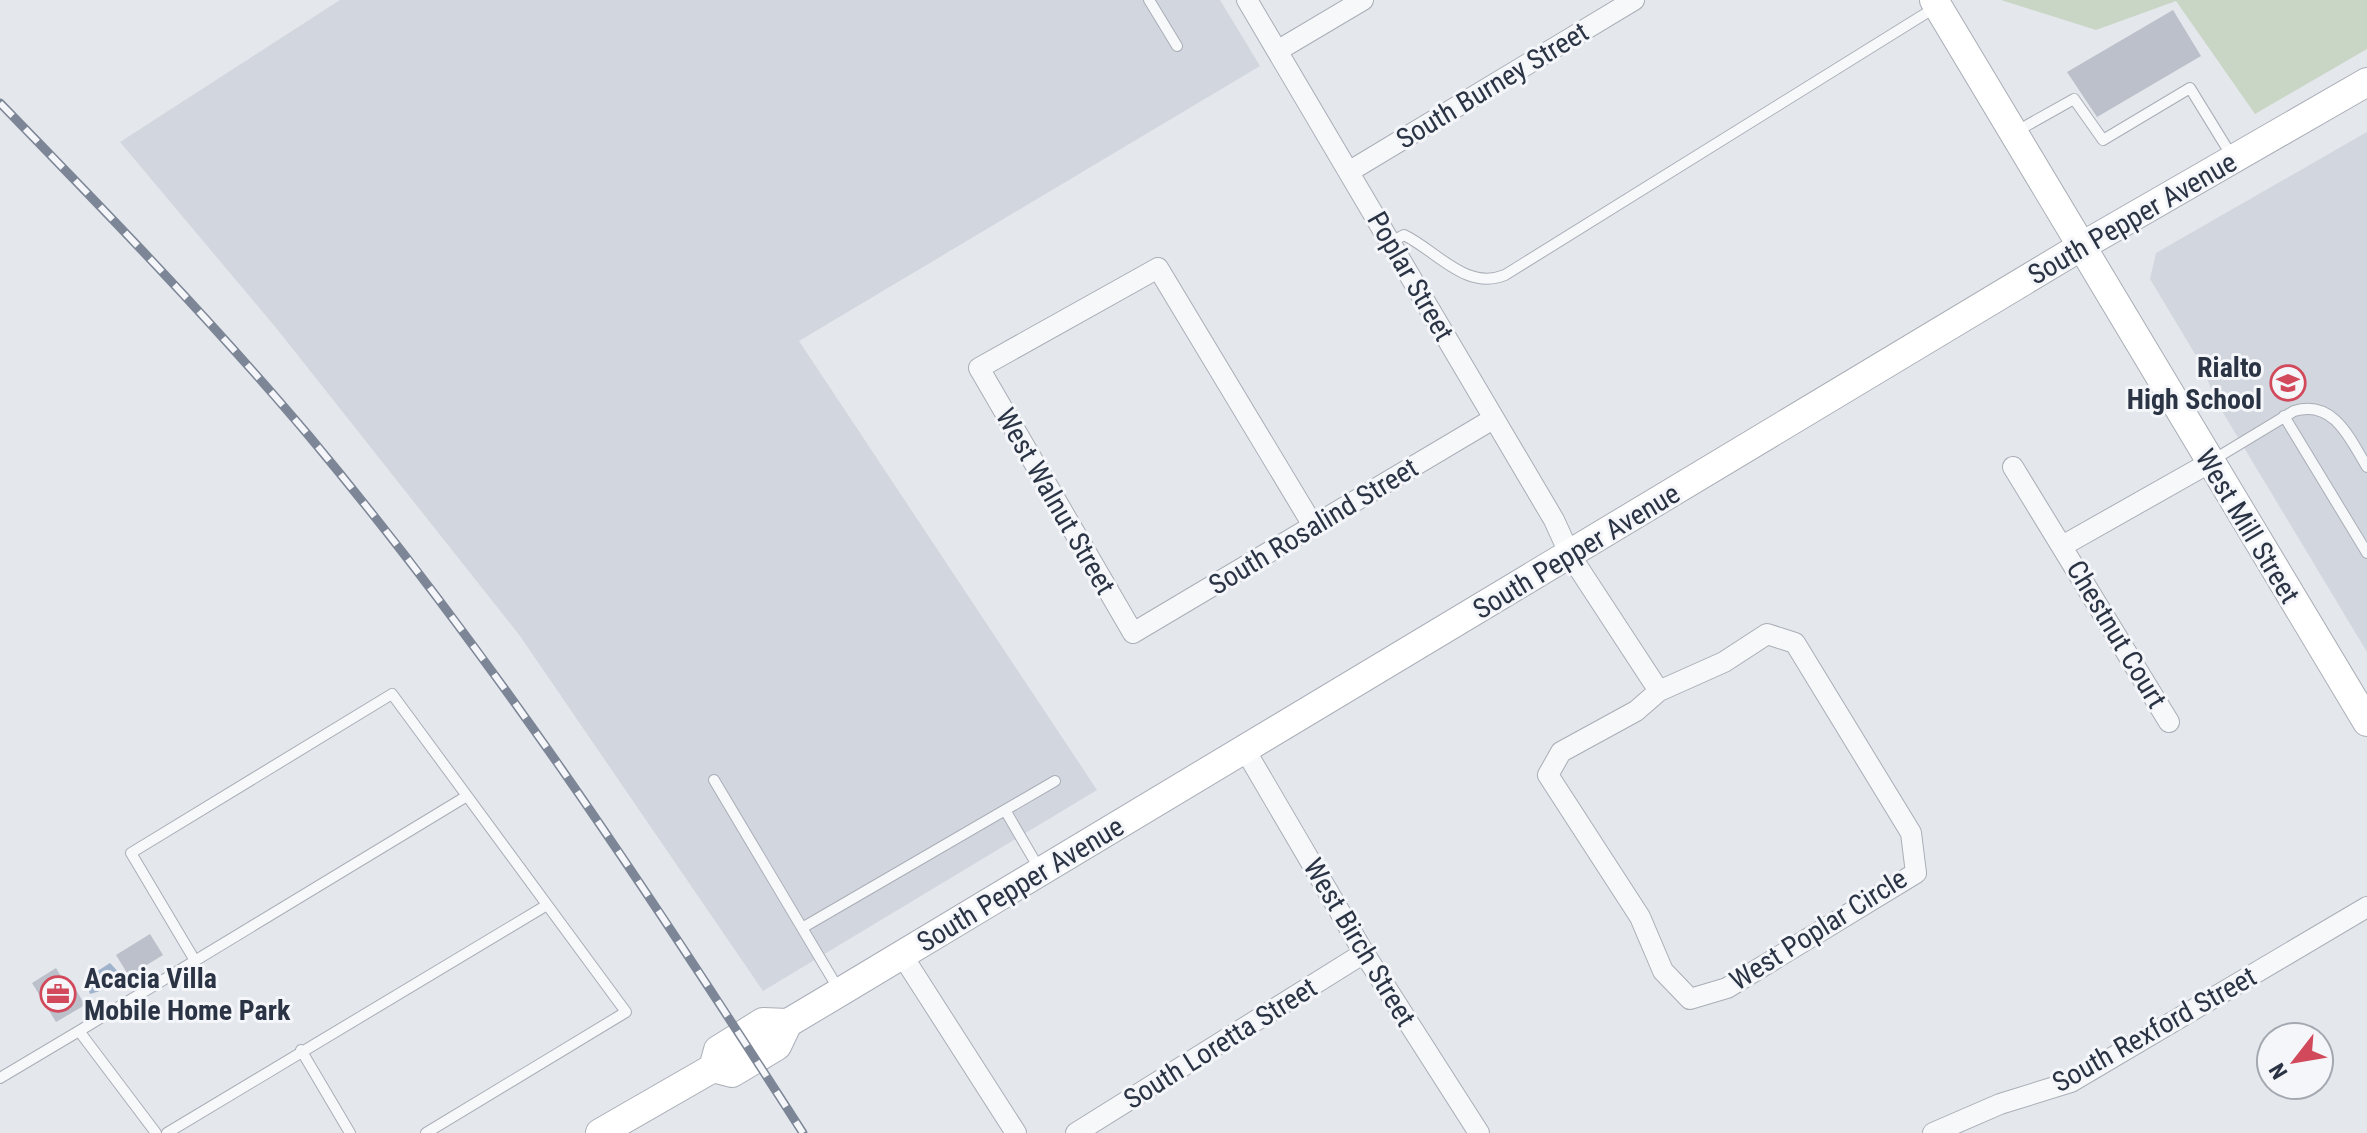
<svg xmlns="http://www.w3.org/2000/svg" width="2367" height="1133" font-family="'Roboto Condensed',sans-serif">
	<rect width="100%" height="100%" fill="#e4e7ec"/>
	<path fill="#d2d6de" d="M340 0H1220L1260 66 799 341 1097 790 763 991 520 636 277 329 120 142Z
		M2367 132V652L2216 401 2201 364 2150 279 2156 253Z"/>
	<path fill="#c9d6c5" d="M2001 0H2367V49L2255 114 2176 1 2096 30Z"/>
	<path fill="#9fb4cc" d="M110 963 123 977 110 988 90 994 85 979Z"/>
	<path fill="#bbc0ca" d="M2173 10 2201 56 2097 117 2067 72Z
		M150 934 163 955 129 976 116 955Z
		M56 968 65 983 70 980 85 1005 56 1022 32 983Z"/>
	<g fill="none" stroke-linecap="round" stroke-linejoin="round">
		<defs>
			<path id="service" d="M1149 0 1177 46
				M2017 131 2074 99 2103 140 2190 88 2233 158
				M1391 242 1404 235C1437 251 1466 291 1505 275L1936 7
				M2284 416 2367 553
				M2213 460 2294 411C2334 399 2350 439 2367 467
				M714 780 839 990
				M1005 810 1040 870
				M802 928 1055 781
				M194 959 131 853 392 694 626 1012 426 1133
				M301 1050 350 1133
				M0 1078 79 1031
				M156 1133 79 1031 467 796
				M167 1133 547 905"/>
			<path id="minor" d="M1247 0 1554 520 1570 555 1659 691
				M1277 51 1363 0
				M1350 171 1634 0
				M2013 467 2169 722
				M1314 527 1158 268 979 368 1133 633 1493 419
				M2064 545 2209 463
				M1767 634 1795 643 1911 833 1916 873 1727 988 1690 999 1663 971 1640 917 1548 775 1561 752 1636 711 1659 691 1724 662Z
				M1244 748 1364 953 1479 1133
				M902 955 1016 1133
				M1076 1133 1364 953
				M1933 1133 2000 1104 2071 1082 2367 907"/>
			<path id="secondary" d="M1934 0 2367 722
				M713 1068 732 1073 777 1046 788 1023 840 992 2082 246 2367 82
				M600 1133 713 1068 718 1050 763 1022 788 1023"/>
		</defs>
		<use href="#service" stroke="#a9aeb7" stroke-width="12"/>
		<use href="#minor" stroke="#a9aeb7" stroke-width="22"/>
		<use href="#secondary" stroke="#a9aeb7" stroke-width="30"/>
		<use href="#service" stroke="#f7f8fa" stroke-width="10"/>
		<use href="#minor" stroke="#f7f8fa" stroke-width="20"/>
		<use href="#secondary" stroke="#fff" stroke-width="28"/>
		<defs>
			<path id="rail" d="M0 103C106 212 211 320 309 436 492 655 649 893 803 1133"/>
		</defs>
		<use href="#rail" stroke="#7d8696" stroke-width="9"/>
		<use href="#rail" stroke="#f4f6f9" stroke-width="6" stroke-dasharray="18" stroke-linecap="butt"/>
	</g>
	<defs>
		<symbol id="school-ring" viewBox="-11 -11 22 22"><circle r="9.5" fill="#f4f6f9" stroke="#d1495b" stroke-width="1.5"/><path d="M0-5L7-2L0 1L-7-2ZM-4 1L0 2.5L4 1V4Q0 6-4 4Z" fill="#d1495b"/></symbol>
		<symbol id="office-ring" viewBox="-11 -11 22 22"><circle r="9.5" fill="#f4f6f9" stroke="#d1495b" stroke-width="1.5"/><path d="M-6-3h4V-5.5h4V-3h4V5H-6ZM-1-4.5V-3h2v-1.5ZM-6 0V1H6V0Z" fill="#d1495b"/></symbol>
	</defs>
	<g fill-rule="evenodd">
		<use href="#school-ring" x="2268" y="363" width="40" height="40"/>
		<use href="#office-ring" x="38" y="974" width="40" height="40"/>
	</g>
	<g text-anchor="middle" stroke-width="6" stroke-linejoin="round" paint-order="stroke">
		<g font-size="28" fill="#2b3445" stroke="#f4f6f9">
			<text transform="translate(1492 85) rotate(-31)" y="10">South Burney Street</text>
			<text transform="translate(2132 218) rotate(-30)" y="10">South Pepper Avenue</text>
			<text transform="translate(1411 276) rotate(60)" y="10">Poplar Street</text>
			<text transform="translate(1056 501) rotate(60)" y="10">West Walnut Street</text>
			<text transform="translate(1313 526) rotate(-31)" y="10">South Rosalind Street</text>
			<text transform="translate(2248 526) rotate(59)" y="10">West Mill Street</text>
			<text transform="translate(1576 551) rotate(-31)" y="10">South Pepper Avenue</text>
			<text transform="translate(2117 634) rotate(59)" y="10">Chestnut Court</text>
			<text transform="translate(1020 884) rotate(-31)" y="10">South Pepper Avenue</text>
			<text transform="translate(1818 929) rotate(-32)" y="10">West Poplar Circle</text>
			<text transform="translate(1360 942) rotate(59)" y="10">West Birch Street</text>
			<text transform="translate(2154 1029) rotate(-29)" y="10">South Rexford Street</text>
			<text transform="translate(1220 1043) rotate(-32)" y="10">South Loretta Street</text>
		</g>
		<g font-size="28" font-weight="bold" fill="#2b3445" stroke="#f4f6f9" text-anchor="end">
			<text x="2262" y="377">Rialto<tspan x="2262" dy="32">High School</tspan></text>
			<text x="84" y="988" text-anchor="start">Acacia Villa<tspan x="84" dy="32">Mobile Home Park</tspan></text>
		</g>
	</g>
	<g transform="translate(2295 1061) rotate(239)"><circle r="38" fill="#f4f6f9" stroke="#a4a8b1" stroke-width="2"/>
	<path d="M0-6L14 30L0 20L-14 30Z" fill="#d1495b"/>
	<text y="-12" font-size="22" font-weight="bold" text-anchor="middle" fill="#2b3445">N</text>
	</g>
</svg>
